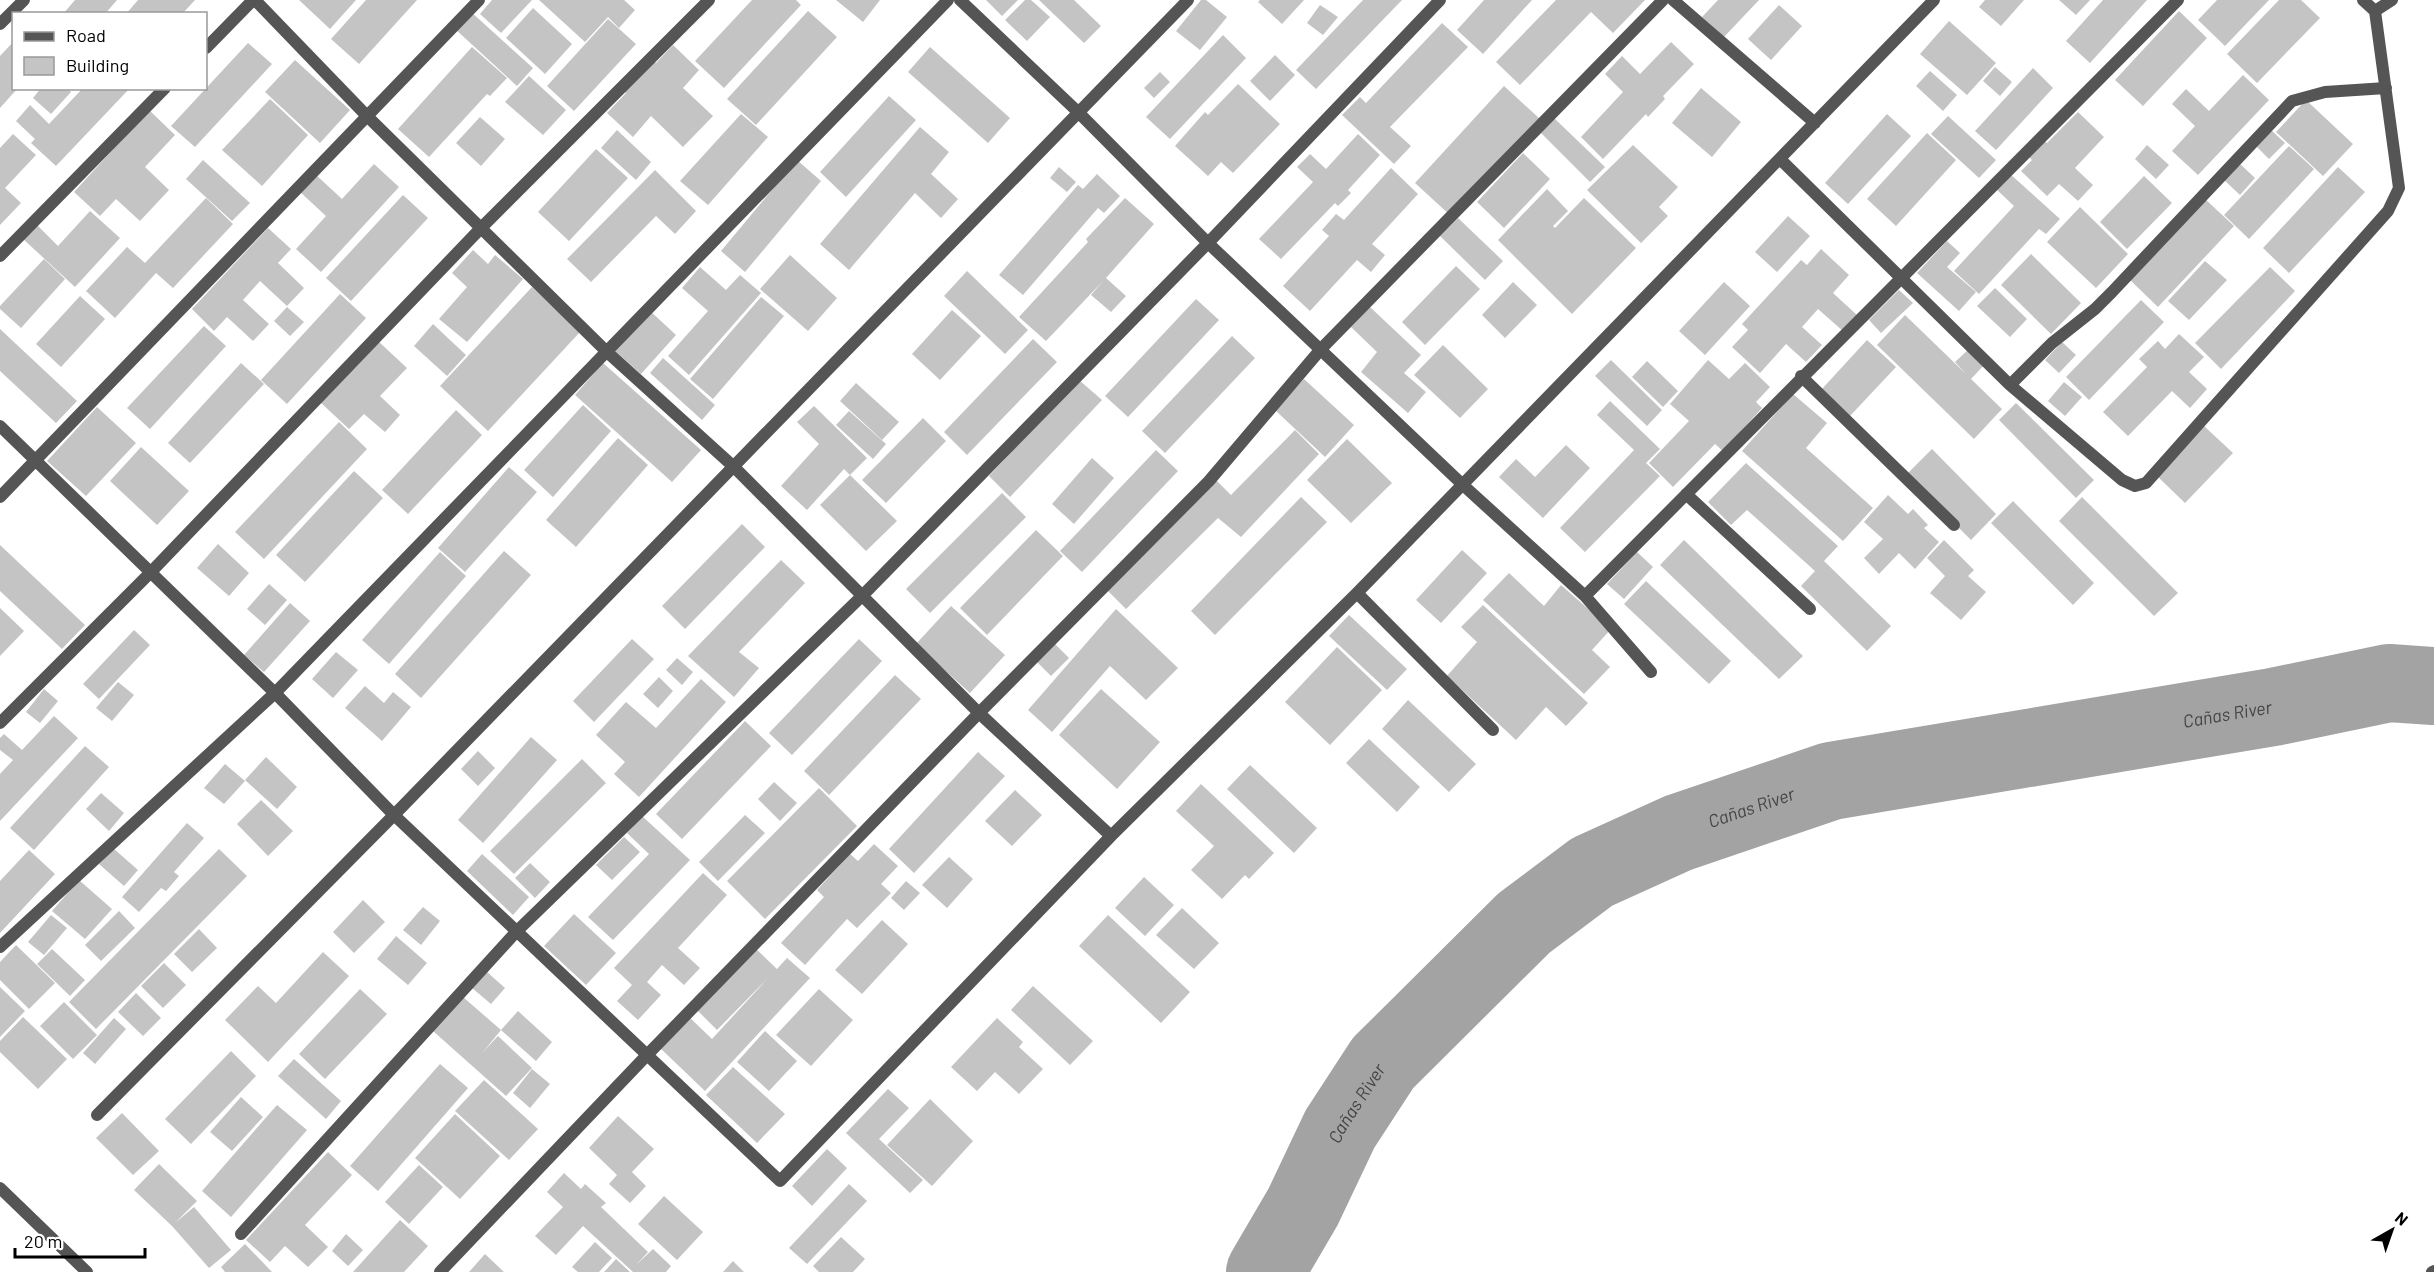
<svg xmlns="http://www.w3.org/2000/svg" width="2434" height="1272" font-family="Barlow,sans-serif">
	<rect width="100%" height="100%" fill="#fff"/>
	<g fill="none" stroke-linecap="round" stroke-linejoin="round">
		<path stroke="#a3a3a3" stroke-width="78" id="s1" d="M1265 1272 1303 1207 1340 1129 1383 1063 1524 923 1592 872 1678 833 1831 781 2273 707 2389 683 2434 686"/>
	</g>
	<path fill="#c4c4c4" d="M75 0H117L105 14H63Z
		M138 0H195L182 14H126Z
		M299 0H356L330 29Z
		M366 0H417L359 64 331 39Z
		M492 0H532L501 33 480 14Z
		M539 0H624L635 10 619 28 608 17 585 42Z
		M752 0H796L801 5 724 88 695 61Z
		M836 0H880L863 22Z
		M986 0H1018L1002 16Z
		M1025 0H1031L1050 17 1027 41 1005 20Z
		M1039 0H1074L1101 26 1084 43Z
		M1201 0H1206L1227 17 1200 50 1176 31Z
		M1260 0H1304L1282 24 1258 2Z
		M1363 0H1402L1316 89 1296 70Z
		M1484 0H1532L1483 54 1457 30Z
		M1556 0H1645L1613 33 1591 12 1520 85 1496 62Z
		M1718 0H1759L1724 37 1702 17Z
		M1985 0H2024L2001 26 1979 7Z
		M2059 0H2090L2076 15Z
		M2103 0H2147L2090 63 2066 41Z
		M2217 0H2269L2225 46 2198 20Z
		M2279 0H2301L2320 18 2257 83 2227 54Z
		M1320 5 1338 17 1323 35 1307 23Z
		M1779 5 1802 26 1771 60 1748 39Z
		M533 8 572 44 545 74 506 38Z
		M470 11 533 68 517 86 454 28Z
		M808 11 837 37 756 125 727 99Z
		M2179 11 2207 38 2143 106 2115 80Z
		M608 19 636 44 574 111 547 86Z
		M1949 21 1996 63 1967 95 1920 54Z
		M1442 23 1468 47 1390 127 1411 146 1394 164 1342 115 1360 97 1366 103Z
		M1223 35 1246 58 1170 139 1146 117Z
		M14 41V88H18L0 108V56Z
		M1671 42 1694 64 1663 96 1665 99 1648 117 1646 114 1603 159 1581 137 1623 92 1605 74 1622 56 1640 74Z
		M248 43 272 64 195 147 171 126Z
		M673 45 699 70 683 88 713 116 683 147 651 116 633 137 607 113 626 93 622 90 651 58 656 63Z
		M472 47 507 78 490 96 487 94 429 157 398 129Z
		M930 47 1010 118 988 143 908 72Z
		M1275 55 1295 75 1270 101 1250 81Z
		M295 60 350 110 320 143 265 92Z
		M1995 67 2012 82 2000 96 1983 81Z
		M2033 68 2053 88 1996 150 1975 131Z
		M1930 71 1957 95 1943 111 1916 86Z
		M1160 72 1170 82 1154 98 1144 88Z
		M2243 75 2269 100 2198 175 2172 151 2195 126 2172 104 2186 89 2209 111Z
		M529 76 566 110 543 135 505 102Z
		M1238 84 1280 124 1233 173 1221 162 1208 176 1175 146 1205 112 1208 115Z
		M1504 86 1540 119 1451 216 1415 183Z
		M41 88H67L71 92 51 114 33 98Z
		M83 88H130L56 166 31 143 35 139 16 121 30 105 49 124Z
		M1701 88 1741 122 1712 157 1672 123Z
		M889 96 916 120 846 197 820 172Z
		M270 99 308 135 262 186 222 150Z
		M2306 100 2353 144 2323 176 2276 132Z
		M149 110 175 135 145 167 169 190 140 221 116 199 100 216 74 192Z
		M2078 112 2104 137 2075 168 2093 185 2078 201 2059 184 2047 196 2021 171 2032 160 2027 155 2041 138 2047 143Z
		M741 114 768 137 708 205 680 181Z
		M1887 114 1911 136 1848 204 1825 183Z
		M1948 116 1996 160 1979 178 1931 134Z
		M480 117 505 139 481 166 456 143Z
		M1554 118 1605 167 1590 182 1541 133Z
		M920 127 949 152 931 174 958 199 941 218 915 193 849 270 820 244Z
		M2270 129 2285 143 2269 159 2255 145Z
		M617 130 651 162 636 180 601 148Z
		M1927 133 1956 160 1896 226 1867 199Z
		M13 134 36 155 5 188 21 203 0 225V148Z
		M1358 134 1380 155 1348 190 1351 193 1338 206 1335 203 1281 259 1259 239 1313 182 1297 167 1310 154 1326 169Z
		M1633 145 1678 187 1659 207 1668 216 1641 243 1587 190Z
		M2147 145 2169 165 2156 179 2135 159Z
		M2289 146 2314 169 2249 239 2224 215Z
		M596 149 628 178 569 241 538 212Z
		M1523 153 1550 179 1504 228 1477 202Z
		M203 160 250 203 232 221 186 179Z
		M797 160 821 181 745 272 721 251Z
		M2238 162 2255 178 2240 195 2223 179Z
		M374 164 399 187 321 272 296 249 326 216 299 191 315 174 342 199Z
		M1059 167 1076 182 1067 192 1050 178Z
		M2338 167 2365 192 2289 273 2263 248Z
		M1391 168 1418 194 1372 244 1385 255 1371 272 1357 260 1310 311 1283 286 1329 236 1322 230 1336 214 1344 220Z
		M655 170 696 211 675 234 656 216 591 282 567 259Z
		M2009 173 2060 219 2046 234 2039 229 1979 294 1954 271 2014 206 1995 188Z
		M1097 174 1120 196 1104 213 1098 208 1023 295 999 275 1078 185 1083 189Z
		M2144 176 2172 203 2127 249 2100 222Z
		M1547 189 1568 211 1553 226 1555 228 1584 198 1636 248 1572 314 1498 240Z
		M403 195 428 218 351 301 326 278Z
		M206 198 233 224 173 288 156 273 115 318 86 291 127 247 145 263Z
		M1125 198 1154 224 1106 278 1126 296 1111 312 1091 295 1103 281 1046 341 1019 317 1088 242 1086 239Z
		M2204 198 2234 226 2158 307 2128 278Z
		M2080 207 2128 254 2096 288 2047 242Z
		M90 211 120 238 75 287 22 238 35 223 58 246Z
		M1788 216 1810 236 1777 272 1755 252Z
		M1458 218 1503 261 1485 280 1440 236Z
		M268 228 291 249 278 263 304 288 287 306 260 281 243 300 269 324 253 341 227 317 214 331 192 309Z
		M1947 241 1960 253 1947 267 1976 292 1959 311 1917 273Z
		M1821 249 1849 275 1833 293 1857 315 1843 331 1818 309 1802 327 1822 345 1806 362 1786 344 1760 373 1732 347 1748 330 1742 324 1801 260 1807 265Z
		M473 250 488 264 495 255 523 279 467 342 439 319 467 287 452 273Z
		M2031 254 2081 303 2051 334 2001 285Z
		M790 255 837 298 808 331 760 289Z
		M44 259 65 279 21 328 0 309V306Z
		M2205 261 2227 280 2189 320 2168 301Z
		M1456 266 1480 289 1425 345 1402 322Z
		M700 267 726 290 740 275 761 293 689 375 668 356 708 311 682 288Z
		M2270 267 2295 291 2221 369 2195 343Z
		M967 271 1028 330 1005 354 944 296Z
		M1513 282 1537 305 1505 338 1482 315Z
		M1724 282 1750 306 1705 355 1679 331Z
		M532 287 580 332 488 431 440 386Z
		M1995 288 2027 319 2010 337 1977 306Z
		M1899 290 1913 303 1881 333 1869 320Z
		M340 294 366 318 287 404 261 380Z
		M80 296 105 319 61 367 36 344Z
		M761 297 784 316 713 399 690 379Z
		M1196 299 1219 320 1128 417 1105 396Z
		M2141 300 2164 322 2089 400 2066 377Z
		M287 307 304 322 290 336 274 321Z
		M1370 307 1421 355 1404 373 1426 392 1408 413 1361 372 1377 352 1351 327Z
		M648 309 676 335 641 374 613 349Z
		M952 310 981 336 940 380 912 354Z
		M1905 315 1966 374 1955 362 1970 348 1986 363 1971 379 2002 409 1974 439 1877 345Z
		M433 324 466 355 447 376 414 346Z
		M204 326 226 346 150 429 127 408Z
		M0 329 77 401 56 423 0 371Z
		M2179 334 2204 357 2189 372 2207 389 2190 408 2172 391 2128 436 2103 412 2147 367 2139 359 2158 341 2165 349Z
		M1232 336 1255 358 1165 453 1142 431Z
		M1033 339 1057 362 967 455 944 432Z
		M1867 340 1896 367 1850 416 1821 390Z
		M378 341 407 368 380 396 400 415 385 432 364 414 349 429 320 402Z
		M2062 342 2076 355 2059 373 2045 360Z
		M1443 345 1488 389 1460 418 1414 375Z
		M663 358 715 405 702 420 650 373Z
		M1611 360 1662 410 1647 426 1595 376Z
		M1708 360 1729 379 1745 363 1770 387 1756 402 1762 408 1723 451 1715 444 1673 487 1649 463 1689 421 1670 404Z
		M1647 361 1678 391 1663 407 1632 377Z
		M241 363 264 384 190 463 168 443Z
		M603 363 701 450 672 482 575 395Z
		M1304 379 1354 425 1325 457 1275 410Z
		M1079 380 1102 400 1010 497 989 476Z
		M2064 382 2082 397 2065 416 2048 401Z
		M856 383 899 422 882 440 840 401Z
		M1793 394 1827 423 1806 448 1873 508 1843 541 1742 451Z
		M1610 401 1660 449 1646 463 1660 476 1585 552 1560 528 1634 450 1597 415Z
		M2016 403 2094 480 2076 498 1999 420Z
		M583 405 611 431 553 497 524 470Z
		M814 406 867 458 850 475 844 469 807 510 781 486 819 444 797 422Z
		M97 407 136 443 86 496 47 461Z
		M456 410 482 435 408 514 382 490Z
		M849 411 886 444 873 459 836 425Z
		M923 418 946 441 886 503 862 480Z
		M339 422 367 449 264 559 235 532Z
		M2204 426 2233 453 2185 503 2156 475Z
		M1295 430 1319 454 1241 537 1218 518 1126 609 1106 589 1216 480 1231 495Z
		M618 438 648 465 576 547 546 520Z
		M1347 439 1392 483 1351 523 1307 480Z
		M1566 445 1590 468 1543 518 1499 477 1516 459 1535 477Z
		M141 447 189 491 157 525 110 481Z
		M1932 449 1996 514 1971 540 1906 475Z
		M1156 450 1178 471 1082 572 1060 551Z
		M1092 458 1114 478 1074 524 1052 504Z
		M1746 463 1838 546 1824 561 1891 626 1867 651 1801 586 1815 571 1747 510 1731 525 1708 502Z
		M509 467 537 492 465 572 438 548Z
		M354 471 383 498 305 582 276 555Z
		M850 475 897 521 866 551 820 505Z
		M1002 493 1026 517 930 613 906 589Z
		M1888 495 1908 514 1913 509 1928 525 1924 528 1939 542 1915 569 1899 553 1879 574 1864 558 1883 539 1864 522Z
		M1301 497 1327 522 1215 635 1191 611Z
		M2082 497 2178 593 2154 616 2059 521Z
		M2013 501 2094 583 2073 605 1991 523Z
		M742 524 765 547 685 629 662 606Z
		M1036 530 1063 556 987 635 960 608Z
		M1684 540 1803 656 1779 679 1660 565Z
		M1944 540 1974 570 1968 576 1986 592 1961 620 1930 593 1945 576 1927 558Z
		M218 544 249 573 229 596 197 568Z
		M0 545 85 625 62 649 0 591Z
		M1462 550 1487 573 1441 623 1416 600Z
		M504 551 531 575 421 698 395 674Z
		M440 552 466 576 389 664 362 640Z
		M1637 552 1653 567 1624 599 1607 584Z
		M781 560 805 583 739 652 759 668 734 697 688 656Z
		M1509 573 1544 606 1561 585 1611 629 1592 650 1610 667 1584 694 1483 600Z
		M1646 581 1731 661 1709 684 1624 604Z
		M269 584 287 600 265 625 247 609Z
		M290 603 310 621 264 672 244 655Z
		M1483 605 1588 703 1566 726 1546 707 1516 740 1447 676 1477 642 1461 627Z
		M951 606 1005 655 970 693 916 644Z
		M0 608 24 631 0 656Z
		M1116 609 1178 668 1146 700 1110 666 1052 732 1028 710Z
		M1349 615 1407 669 1387 690 1329 636Z
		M134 630 150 645 99 699 83 684Z
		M632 639 654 659 594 722 573 701Z
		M859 639 882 661 792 755 769 733Z
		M1053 642 1069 658 1051 676 1035 660Z
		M1337 647 1382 690 1330 745 1285 702Z
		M336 652 358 670 333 698 312 679Z
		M677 658 693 672 682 685 666 670Z
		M895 675 921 699 829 795 804 771Z
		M659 677 673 691 658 708 643 694Z
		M701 679 726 702 639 797 614 774 625 762 596 735 626 702 656 728Z
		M118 682 134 695 112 721 96 708Z
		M365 686 384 703 393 692 411 707 382 741 345 708Z
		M44 689 58 701 40 723 26 712Z
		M1101 689 1160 742 1117 789 1059 735Z
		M1408 700 1476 764 1449 792 1382 729Z
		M54 716 78 738 0 821V774L13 760 0 750V738L4 734 22 750Z
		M745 721 771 746 682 839 656 814Z
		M531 737 557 760 483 843 458 820Z
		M1369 739 1420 787 1397 812 1346 763Z
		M85 746 109 767 34 850 10 828Z
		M478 751 495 768 478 786 461 769Z
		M978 752 1005 776 914 873 889 849Z
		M266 757 297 787 277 809 245 780Z
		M582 759 606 783 514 874 490 851Z
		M225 764 245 781 224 804 204 788Z
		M1250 765 1317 828 1294 853 1227 789Z
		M774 782 797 803 780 821 758 799Z
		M1201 784 1274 853 1249 879 1245 875 1222 899 1191 870 1214 846 1176 811Z
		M819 788 857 826 765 919 727 881Z
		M1015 790 1042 815 1012 846 985 821Z
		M101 793 124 813 109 831 86 809Z
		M261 800 293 831 268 856 237 824Z
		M745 815 765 833 718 881 699 862Z
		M642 816 690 860 613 940 588 917 649 854 627 833Z
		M187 823 204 838 174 872 179 876 166 891 161 888 139 912 122 897Z
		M624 837 640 852 612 880 596 865Z
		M874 844 898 866 881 884 891 893 857 928 847 919 805 965 781 943 824 897 817 890 850 854 858 861Z
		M113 848 138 870 124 886 99 864Z
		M219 849 247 876 96 1029 69 1002Z
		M29 850 55 874 0 933V881Z
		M482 854 529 897 513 915 467 871Z
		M949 857 973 879 947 908 922 885Z
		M530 863 550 882 535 898 515 878Z
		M703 873 727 895 678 948 700 968 684 985 662 965 647 982 661 995 638 1020 617 1001 632 985 614 968Z
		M1144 877 1174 905 1145 936 1115 908Z
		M79 880 112 909 85 939 52 911Z
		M906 881 920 893 904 910 891 898Z
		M363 900 385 922 354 953 333 932Z
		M423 907 440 921 421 945 403 930Z
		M1182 908 1219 943 1194 969 1156 935Z
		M119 911 135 928 101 961 85 945Z
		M574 914 616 953 586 985 544 946Z
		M51 915 67 928 44 955 28 942Z
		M1108 915 1190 992 1161 1023 1079 946Z
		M882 920 908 944 862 994 835 970Z
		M199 929 217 948 192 972 174 954Z
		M396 936 427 963 408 985 377 959Z
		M16 945 55 983 29 1009 0 980V962Z
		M755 948 777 969 787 958 810 978 705 1091 658 1046 687 1015 712 1039 769 977 717 1030 697 1010Z
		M52 949 85 980 70 996 37 964Z
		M323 952 349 976 268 1062 225 1020 258 986 276 1003Z
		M164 963 186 985 163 1008 141 986Z
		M487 972 505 988 491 1004 472 988Z
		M1033 986 1093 1041 1070 1065 1011 1010Z
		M0 987 25 1011 0 1037Z
		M360 989 387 1014 325 1079 299 1054Z
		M819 989 853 1020 811 1066 776 1035Z
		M136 993 161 1018 143 1036 118 1012Z
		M463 997 501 1030 483 1052 498 1036 532 1068 506 1096 433 1031Z
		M64 1002 97 1035 73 1059 40 1026Z
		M518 1011 552 1042 536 1061 501 1030Z
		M23 1017 67 1059 38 1089 0 1052V1041Z
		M114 1018 126 1029 95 1064 83 1053Z
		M997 1018 1023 1042 1019 1047 1043 1069 1019 1094 995 1072 977 1091 951 1067Z
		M765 1031 797 1061 769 1091 737 1062Z
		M231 1051 256 1076 191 1144 165 1119Z
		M294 1059 341 1101 326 1119 278 1076Z
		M440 1064 468 1088 378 1191 350 1166Z
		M733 1067 785 1114 757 1143 706 1095Z
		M532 1069 550 1084 530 1108 513 1093Z
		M484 1080 538 1129 509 1160 455 1111Z
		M888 1089 909 1108 879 1139 923 1180 910 1193 846 1133Z
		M241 1097 263 1117 232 1151 210 1132Z
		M930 1099 973 1141 932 1186 887 1145Z
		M277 1105 307 1130 231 1217 202 1191Z
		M122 1113 159 1151 133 1175 96 1138Z
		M455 1114 500 1156 460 1199 415 1158Z
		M618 1116 654 1149 632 1172 646 1186 630 1203 609 1184 617 1175 589 1148Z
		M827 1149 847 1168 812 1206 792 1186Z
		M328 1152 352 1175 305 1225 328 1247 308 1267 285 1246 270 1262 246 1240Z
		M159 1164 197 1201 175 1223 194 1207 231 1250 209 1268 172 1226 134 1190Z
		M419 1165 443 1187 409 1224 385 1202Z
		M564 1173 581 1189 585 1184 606 1203 601 1207 648 1252 636 1265 653 1249 671 1266 666 1272H633L583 1226 556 1255 535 1236 563 1207 547 1192Z
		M849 1184 867 1201 807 1264 789 1248Z
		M664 1196 703 1232 677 1260 638 1224Z
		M400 1220 428 1246 404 1272H353Z
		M346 1234 363 1250 348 1266 332 1251Z
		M841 1237 865 1259 853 1272H819L813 1266Z
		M595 1242 612 1258 599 1272H578L572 1267Z
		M245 1244 272 1272H225L221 1267Z
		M485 1254 504 1272H469Z
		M616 1259 630 1272H604Z
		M733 1261 744 1272H723Z"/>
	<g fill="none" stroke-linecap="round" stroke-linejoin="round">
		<path stroke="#555" stroke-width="12" d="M255 0 366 115 606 351 734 467 979 713 1111 836
			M960 0 1078 112 1208 243 1463 485 1585 596 2178 0
			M1673 0 1815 123
			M2375 11 2392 0
			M0 24 24 0
			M206 48 253 0
			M1780 159 2010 385 2122 480 2135 486 2146 483 2388 211 2399 188 2375 11 2363 0
			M0 256 165 88
			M1801 376 1954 525
			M2010 385 2052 343 2095 309 2112 292 2292 101 2325 92 2386 88
			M0 426 275 693 394 815 780 1181 1111 836 1357 593 1934 0
			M1686 494 1810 609
			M0 497 479 0
			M1357 593 1493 730
			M1585 596 1651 672
			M0 723 151 572 481 228 709 0
			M0 947 275 693 948 0
			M97 1115 394 815 1188 0
			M0 1188 87 1272
			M241 1234 516 932 863 595 1208 243 1440 0
			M440 1272 648 1054 979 713 1209 481 1321 349 1663 0
			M2432 1272 2434 1271"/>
	</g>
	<g text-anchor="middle" stroke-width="5" stroke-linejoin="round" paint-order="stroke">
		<g font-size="18" font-style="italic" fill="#444" stroke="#fff">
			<text dy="6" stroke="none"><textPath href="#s1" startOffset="1182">Cañas River</textPath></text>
			<text dy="6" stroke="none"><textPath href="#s1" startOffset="696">Cañas River</textPath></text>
			<text dy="6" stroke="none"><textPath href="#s1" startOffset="192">Cañas River</textPath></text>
		</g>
	</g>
	<rect x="12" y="12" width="195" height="78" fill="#ffffff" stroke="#999999" stroke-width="1.5"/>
	<rect x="24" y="32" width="30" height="9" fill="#555555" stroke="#999999" stroke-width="1.5"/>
	<text x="66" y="42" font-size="18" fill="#000000">Road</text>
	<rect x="24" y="57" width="30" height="18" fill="#c4c4c4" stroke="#999999" stroke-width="1.5"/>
	<text x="66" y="72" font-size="18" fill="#000000">Building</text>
	<g transform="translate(2392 1230) rotate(40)" stroke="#ffffff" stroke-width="4.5" paint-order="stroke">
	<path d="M0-4.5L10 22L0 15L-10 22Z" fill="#000000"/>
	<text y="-9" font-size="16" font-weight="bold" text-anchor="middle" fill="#000000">N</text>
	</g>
	<path d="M15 1248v9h130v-9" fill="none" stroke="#000000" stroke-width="3"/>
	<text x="24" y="1248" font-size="18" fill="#000000" stroke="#ffffff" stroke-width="4.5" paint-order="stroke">20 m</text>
</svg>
